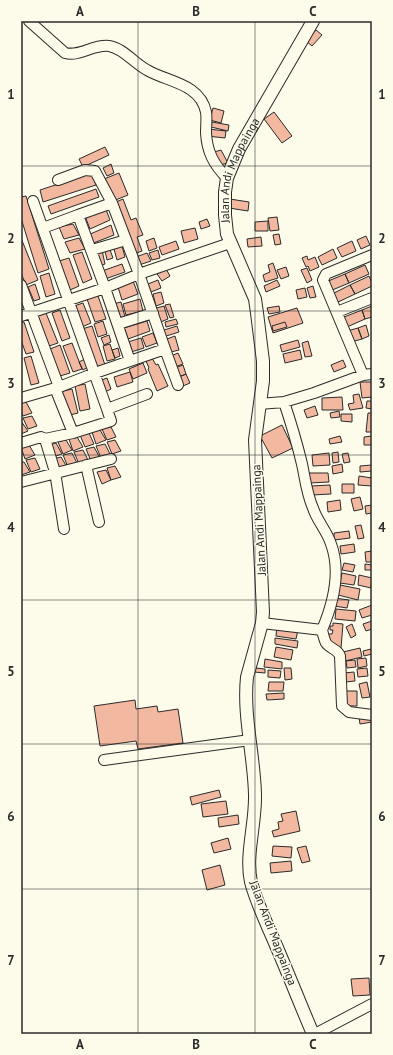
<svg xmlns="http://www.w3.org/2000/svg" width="393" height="1055" font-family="'PT Sans',sans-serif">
	<rect width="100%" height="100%" fill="#fdfbea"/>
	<path fill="#f2b8a0" stroke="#2b2b2b" d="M316 30 322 35 312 46 306 41Z
		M213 108 224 111 221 123 210 120Z
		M274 112 292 136 282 143 264 119Z
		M212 122 229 125 228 131 211 127Z
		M208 129 226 131 225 138 207 136Z
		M105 147 109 155 83 167 79 159Z
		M221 150 228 163 220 165 214 152Z
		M111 164 114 173 107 176 103 168Z
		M92 173 96 185 43 202 40 190Z
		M119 173 128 195 113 201 104 179Z
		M96 189 99 197 51 214 48 206Z
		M26 196 49 269 38 273 21 218V197Z
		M123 199 131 220 136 218 143 235 137 237 142 251 134 254 114 203Z
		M230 199 249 202 248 211 229 208Z
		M105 207 110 220 90 229 85 216Z
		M277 217 279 230 270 231 268 218Z
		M207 219 210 226 201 229 199 222Z
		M268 221V231H255V222Z
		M73 224 79 235 64 239 59 227Z
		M111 225 114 235 91 244 88 235Z
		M195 228 198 239 184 243 181 231Z
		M279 234 281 244 275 245 273 235Z
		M366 236 370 245 361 249 357 240Z
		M261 237 262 246 248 247 247 239Z
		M21 238 38 280 26 285 21 273Z
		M79 238 85 249 70 253 65 242Z
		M154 238 157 248 149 251 146 241Z
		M176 241 179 249 162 255 159 247Z
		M352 241 356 251 342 257 337 248Z
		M122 246 125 257 117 260 114 249Z
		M333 249 337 258 322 265 318 257Z
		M102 250 105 264 100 266 97 252Z
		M110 250 113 258 107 260 105 251Z
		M158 250 160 258 152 260 149 253Z
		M82 252 92 279 83 283 73 255Z
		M147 253 151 261 136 266 133 258Z
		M307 256 308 260 315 257 319 267 310 271 308 266 306 267 302 258Z
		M69 258 79 286 70 290 59 261Z
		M273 263 278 278 265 282 263 275 270 272 268 265Z
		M122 264 125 272 105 279 102 271Z
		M365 265 369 274 349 283 345 274Z
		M286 267 289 276 281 279 277 270Z
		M307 268 312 280 307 283 301 270Z
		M166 269 170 276 162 281 157 274Z
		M49 273 55 294 46 297 40 276Z
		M345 274 349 283 330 291 326 282Z
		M369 276 372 283V286L355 294 350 285Z
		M158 280 161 288 151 292 148 284Z
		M277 280 280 286 266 292 264 286Z
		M133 281 138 294 122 300 118 287Z
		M35 284 40 299 34 301 28 287Z
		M350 285 355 294 334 304 330 295Z
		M313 286 316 297 310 298 307 288Z
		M305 288 307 297 298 299 296 290Z
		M161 292 164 303 156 306 153 294Z
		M97 293 106 319 95 322 86 296Z
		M140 299 143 311 126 315 123 304Z
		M121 302 125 317 118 319 113 304Z
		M83 303 91 323 82 327 74 306Z
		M170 304 174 317 170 318 165 305Z
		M164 306 168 319 158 323 153 309Z
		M279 306 280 312 269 314 267 308Z
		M372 306V317L365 319 362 310Z
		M297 308 303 323 273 333 268 317Z
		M60 310 70 338 62 341 52 313Z
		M362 310 365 319 347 327 344 317Z
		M46 313 58 343 49 346 38 316Z
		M176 319 178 324 166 327 165 322Z
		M103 321 107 334 98 337 94 324Z
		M147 321 150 331 128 339 124 328Z
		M24 322 34 352 26 354 21 340V323Z
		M285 322 287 327 273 331 272 326Z
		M366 325 369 336 362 339 358 328Z
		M92 326 105 365 94 368 82 329Z
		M177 326 179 332 163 337 161 331Z
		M358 328 362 339 351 342 347 331Z
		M153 333 157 343 146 347 142 337Z
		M109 335 111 342 104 345 101 338Z
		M175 336 179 350 171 352 167 339Z
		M141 338 144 348 131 352 128 342Z
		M298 340 300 347 282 352 280 345Z
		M308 341 312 356 305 357 302 343Z
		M72 343 82 369 73 372 63 346Z
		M110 344 115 359 107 361 103 346Z
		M60 345 70 373 60 376 50 349Z
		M118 348 120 356 115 358 112 350Z
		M300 350 302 359 285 363 283 354Z
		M178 353 183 364 175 367 171 356Z
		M31 356 39 383 31 385 24 358Z
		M152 358 156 365 158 364 168 386 157 391 148 369 149 368 146 361Z
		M85 359 88 367 83 370 79 362Z
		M343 360 346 367 334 372 331 365Z
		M143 363 147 373 133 379 129 369Z
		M183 365 186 374 179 377 175 368Z
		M130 372 133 382 117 387 114 377Z
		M186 374 190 383 183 386 179 377Z
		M107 378 111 389 103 393 99 381Z
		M360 382H372V397L362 398Z
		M85 384 90 409 80 411 75 386Z
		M72 389 78 413 66 416 60 392Z
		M359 394 363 408 350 410 348 404 354 403 353 395Z
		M342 397 343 410H322V398Z
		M367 401H372V409L366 408Z
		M26 402 32 413 23 416 21 412V403Z
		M315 406 318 415 307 418 304 410Z
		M339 411 340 417 331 418 330 413Z
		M368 413H372V432H366Z
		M341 414H352V422L341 421Z
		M32 416 37 426 28 429 23 418Z
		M21 421 28 431 21 434Z
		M282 425 293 448 272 458 260 436Z
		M111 427 116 437 107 440 102 429Z
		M100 430 106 440 96 444 92 432Z
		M89 433 94 444 85 447 80 435Z
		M340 436 342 442 330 444 329 439Z
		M372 436V445H364V437Z
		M77 437 83 447 73 451 69 439Z
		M66 440 72 450 63 454 58 442Z
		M115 440 121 451 112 454 107 442Z
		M56 443 62 454 53 457 48 445Z
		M105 444 110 454 101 458 96 446Z
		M29 445 35 455 25 459 21 447Z
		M94 447 100 458 91 461 86 449Z
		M83 450 88 460 79 464 74 452Z
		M338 452 339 462 333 463 332 453Z
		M72 453 77 463 68 467 63 455Z
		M329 453 330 465 313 466 312 455Z
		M348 453 350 462 344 463 342 454Z
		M61 457 67 467 58 471 53 459Z
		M35 458 40 469 31 472 26 460Z
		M21 462H24L30 472 21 475Z
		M342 464 343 472 333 474 332 466Z
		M372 465V471L360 472V466Z
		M115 466 121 477 111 480 107 468Z
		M106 470 111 480 102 484 97 472Z
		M309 473H328L329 482 310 483Z
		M359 476 372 478V486L358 485Z
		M342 484H354V493H342Z
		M330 485 331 494 312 495 311 486Z
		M360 497 363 509 354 511 351 499Z
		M340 500 341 510 328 512 327 502Z
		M372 505V513L366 514 365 506Z
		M361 525 364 538 358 539 355 526Z
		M349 531 350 538 334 540V533Z
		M354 544 355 552 341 554 340 546Z
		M372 551V562H366L365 552Z
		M344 563 355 565 353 572 342 570Z
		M365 564 372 565V570H365Z
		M342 573 356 576 354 585 340 583Z
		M359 575 372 578 371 588 358 585Z
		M340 585 360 589 358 600 338 595Z
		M335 598 349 600 347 608 334 606Z
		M372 605V615L362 618 359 610Z
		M336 609 356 611 355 621 335 619Z
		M372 621V629L366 631 363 624Z
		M333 623 343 624 341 648 328 642 327 634H332L333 630H330V626H333Z
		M352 624 356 635 351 638 346 627Z
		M277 626 298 630 296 639 276 636Z
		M275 638 298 641 297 648 275 644Z
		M276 647 293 650 291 660 274 657Z
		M360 648 362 657 345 661 343 652Z
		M371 649 372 654 364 656 363 651Z
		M366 658 367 666 358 668 357 659Z
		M265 659 282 662V669L264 667Z
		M355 660 356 667 347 668 346 661Z
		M255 668 265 669V673L254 672Z
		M284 668H291L292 679 285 680Z
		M367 668 368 676 358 677 357 669Z
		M268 670 281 671 280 678 268 677Z
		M354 672 355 681 345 682 344 673Z
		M269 682H284L283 691H268Z
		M367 682 370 697 362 698 359 684Z
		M346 691H357V706H346Z
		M284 693V699L267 700 266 694Z
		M135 700 136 709 157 706 158 712 178 709 183 743 138 749 136 741 100 746 94 706Z
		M372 716V722L360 724 359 717Z
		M219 790 221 797 192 805 190 797Z
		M226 801 228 814 203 817 201 804Z
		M296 811 300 831 274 837 272 831 279 829 278 822 283 821 281 814Z
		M238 815 239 824 219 827 218 818Z
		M228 838 231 849 214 853 211 843Z
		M273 846 292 847 291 858 272 856Z
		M306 846 310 861 302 863 297 848Z
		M291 861 292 871 271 873 270 863Z
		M220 865 225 885 207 890 202 870Z
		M369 978 370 995 353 996 351 979Z"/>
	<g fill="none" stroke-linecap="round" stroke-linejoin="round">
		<defs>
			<path id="minor" d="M29 21 65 53C80 57 93 44 109 46 123 48 134 63 147 70 167 82 200 83 206 112 207 119 206 126 206 133 207 152 214 165 227 178
				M33 201 107 409 147 394
				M112 203 78 215 105 288 130 361
				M43 228 78 215
				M92 250 126 240
				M21 285 59 387 95 373 165 349 139 274 230 243
				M337 312 372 298
				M21 316 105 288 139 274 112 203 95 171 85 170 58 180
				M118 324 153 313
				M165 349 178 385
				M363 375 323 280 326 274 372 255
				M55 388 73 433 111 421 107 409
				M21 398 59 387
				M259 404 284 402 314 393 363 375 372 374
				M45 439 55 472 64 529
				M21 443 41 437 45 439 73 433
				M86 465 99 522
				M21 482 111 459
				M262 623 322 630C333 604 341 571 331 544 327 531 317 521 313 508 307 495 305 478 302 464 297 443 291 423 284 402
				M322 630C323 634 324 639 326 643 330 649 338 649 340 656L342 706 349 712 372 715
				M104 760 250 740
				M315 1034 372 1004"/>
			<g id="major">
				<path id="s1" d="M313 1034C301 1006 290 978 278 950 269 928 257 905 251 882 245 855 256 823 255 794 254 755 243 716 247 677L262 623 263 612 255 440 263 381V361L257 313 255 299 227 234 225 215V192L227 178 239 149 313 21"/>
			</g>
		</defs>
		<use href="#minor" stroke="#2b2b2b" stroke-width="12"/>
		<use href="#major" stroke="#2b2b2b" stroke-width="14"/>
		<use href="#minor" stroke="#fdfbea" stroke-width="10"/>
		<use href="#major" stroke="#fdfbea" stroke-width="12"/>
	</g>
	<path fill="none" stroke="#2b2b2b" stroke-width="1" stroke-opacity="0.55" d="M138 21V1034M255 21V1034M21 166H372M21 311H372M21 455H372M21 600H372M21 744H372M21 889H372"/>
	<g text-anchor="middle" stroke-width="3" stroke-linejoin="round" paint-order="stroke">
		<g font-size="12" fill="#2b2b2b" stroke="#fdfbea">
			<text dy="4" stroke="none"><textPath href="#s1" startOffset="889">Jalan Andi Mappainga</textPath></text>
			<text transform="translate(259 520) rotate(-93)" y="4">Jalan Andi Mappainga</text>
			<text transform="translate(273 933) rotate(69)" y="4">Jalan Andi Mappainga</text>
		</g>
	</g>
	<rect width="393" height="1055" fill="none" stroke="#fdfbea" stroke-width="44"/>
	<rect x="22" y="22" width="349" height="1011" fill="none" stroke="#2b2b2b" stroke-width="1.5"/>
	<g font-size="13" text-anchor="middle" font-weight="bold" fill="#2b2b2b">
		<text x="80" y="16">A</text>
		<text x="196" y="16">B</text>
		<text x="313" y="16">C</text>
		<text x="11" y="99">1</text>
		<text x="382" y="99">1</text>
		<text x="11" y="243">2</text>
		<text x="382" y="243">2</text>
		<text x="11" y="388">3</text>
		<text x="382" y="388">3</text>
		<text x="11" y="532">4</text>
		<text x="382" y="532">4</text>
		<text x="11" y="676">5</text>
		<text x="382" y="676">5</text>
		<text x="11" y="821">6</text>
		<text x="382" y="821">6</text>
		<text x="11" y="965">7</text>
		<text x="382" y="965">7</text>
		<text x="80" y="1049">A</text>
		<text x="196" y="1049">B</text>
		<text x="313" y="1049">C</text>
	</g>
</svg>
